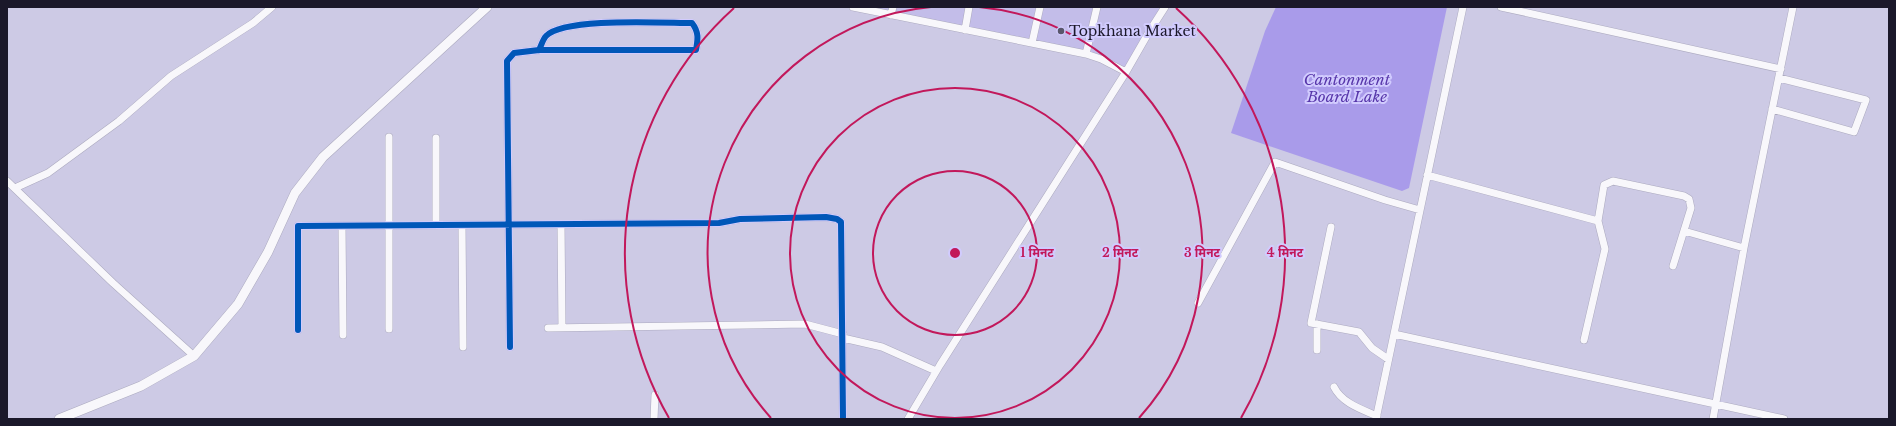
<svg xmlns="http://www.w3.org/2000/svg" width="1896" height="426" font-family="'Libre Baskerville','Noto Sans Devanagari',serif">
	<rect width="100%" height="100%" fill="#cdcae5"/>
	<path fill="#c3bde9" d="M853 7H1168L1126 72 1086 54Z"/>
	<path fill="#a99bea" d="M1276 7H1447L1409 188 1402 191 1231 133 1265 31Z"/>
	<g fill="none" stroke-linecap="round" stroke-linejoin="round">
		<defs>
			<path id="minor" d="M853 7 1086 54 1101 59 1126 72
				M1501 7 1781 69
				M891 15 893 7
				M965 30 969 7
				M1032 43 1040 7
				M1086 54 1097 7
				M1772 109 1854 132 1866 100 1779 78
				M1427 175 1598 221
				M7 181 113 283 194 356
				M15 188 48 173 119 121 171 76 253 23 272 7
				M561 224 562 328
				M436 225V138
				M462 225 463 347
				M342 226 343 335
				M1331 227 1311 323 1359 332 1372 348 1388 359
				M1684 231 1744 248
				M1198 303 1275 162 1385 200 1420 210
				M1317 324V350
				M548 328 805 324 843 334
				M389 329V137
				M298 330V226L719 223 740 219 826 217 837 219 841 222 843 419
				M1394 334 1784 419
				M843 338 882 347 936 371
				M1584 340 1605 249 1598 221 1604 185 1613 181 1684 196 1689 199 1691 208 1673 266
				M510 347 507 61 514 53 539 50H696C698 39 699 32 692 23 664 23 564 17 546 36 543 39 541 46 539 50
				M1334 387C1342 403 1361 409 1377 416
				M654 419 655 395
				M908 419 940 365 1126 72 1149 32 1165 7
				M1376 419 1463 7
				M1713 419 1744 248 1793 7"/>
			<path id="tertiary" d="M59 419 141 386 194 356 238 304 268 252 295 193 323 157 487 7"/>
		</defs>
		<use href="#minor" stroke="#acaabf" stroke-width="8"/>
		<use href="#tertiary" stroke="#acaabf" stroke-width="10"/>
		<use href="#minor" stroke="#f8f7fb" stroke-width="7"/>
		<use href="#tertiary" stroke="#f8f7fb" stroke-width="9"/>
		<defs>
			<path id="cycleway" d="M298 330V226L719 223 740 219 826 217 837 219 841 222 843 419
				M510 347 507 61 514 53 539 50H696C698 39 699 32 692 23 664 23 564 17 546 36 543 39 541 46 539 50"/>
		</defs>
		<use href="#cycleway" stroke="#d1cbfe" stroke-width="8"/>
		<use href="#cycleway" stroke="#0057b8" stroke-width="6"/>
	</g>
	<g fill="none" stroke="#c2185b" stroke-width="2">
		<circle cx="955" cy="253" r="82"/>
		<circle cx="955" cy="253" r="165"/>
		<path d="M771 418A247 247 0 0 1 931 7M979 7A247 247 0 0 1 1139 418"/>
		<path d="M669 418A330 330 0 0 1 734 8M1176 8A330 330 0 0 1 1241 418"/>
	</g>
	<circle fill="#59566b" stroke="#d1cbfe" stroke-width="1.5" cx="1061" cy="31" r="4"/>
	<g text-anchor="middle" stroke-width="4" stroke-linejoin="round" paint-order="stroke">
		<g font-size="14" fill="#1b182a" stroke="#d1cbfe" text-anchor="start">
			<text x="1069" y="36">Topkhana Market</text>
		</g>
		<g font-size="15" font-style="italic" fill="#5736aa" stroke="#d1cbfe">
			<text x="1347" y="85">Cantonment<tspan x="1347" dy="17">Board Lake</tspan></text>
		</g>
	</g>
	<circle cx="955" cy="253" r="6" fill="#c2185b" stroke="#d1cbfe" stroke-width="2"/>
	<g font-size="12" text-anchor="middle" font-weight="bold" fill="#c2185b" stroke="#d1cbfe" stroke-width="4" stroke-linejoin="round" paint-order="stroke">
		<text x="1037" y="257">1 मिनट</text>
		<text x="1120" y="257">2 मिनट</text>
		<text x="1202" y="257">3 मिनट</text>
		<text x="1285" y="257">4 मिनट</text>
	</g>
	<rect width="1896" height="426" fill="none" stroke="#1b182a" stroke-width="16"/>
</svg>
